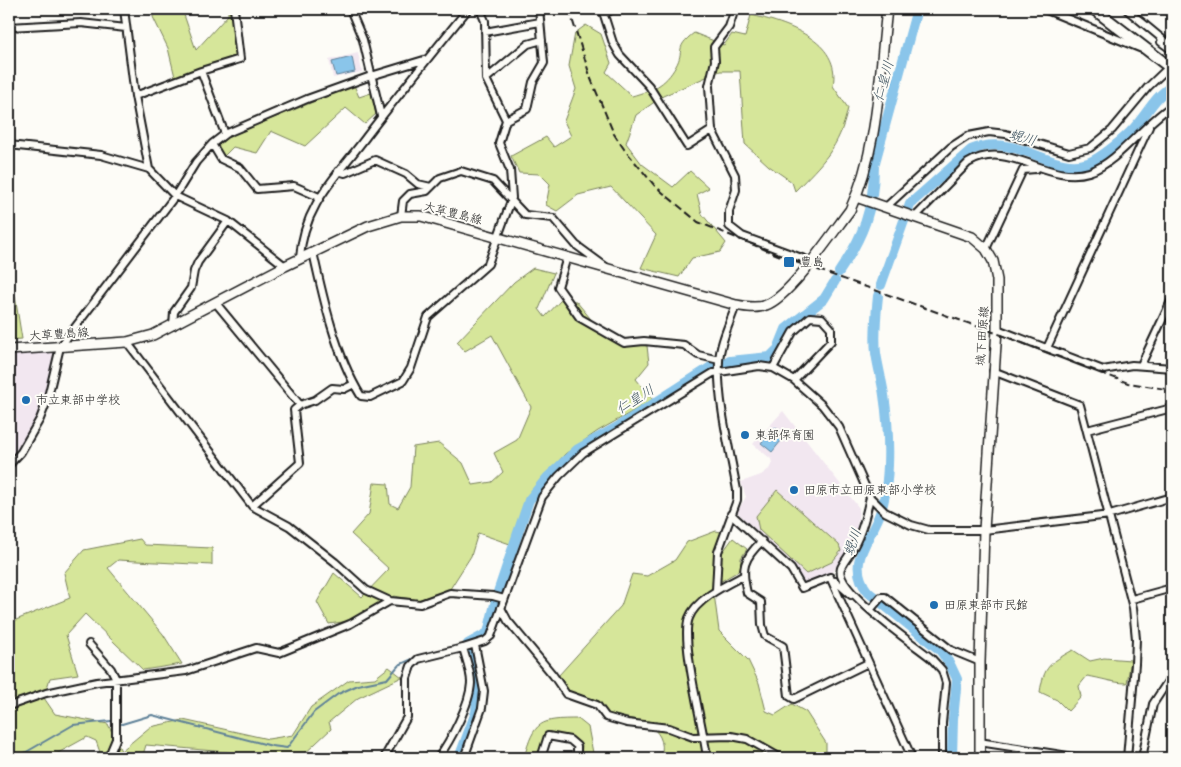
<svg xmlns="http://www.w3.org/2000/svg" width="1181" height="767" font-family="Pangolin,'Klee One',sans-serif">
	<rect width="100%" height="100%" fill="#fdfcf7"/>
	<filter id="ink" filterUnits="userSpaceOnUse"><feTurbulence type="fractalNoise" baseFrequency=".02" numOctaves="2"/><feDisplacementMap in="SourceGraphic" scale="10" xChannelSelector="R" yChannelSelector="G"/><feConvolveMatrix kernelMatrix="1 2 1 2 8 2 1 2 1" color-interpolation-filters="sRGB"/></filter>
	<g filter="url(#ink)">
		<path fill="#f2e7f0" d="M358 53 362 72 333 78 329 60Z
			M49 351 54 353 49 383 36 418 17 449 9 457V354Z
			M783 411 859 508 857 527 842 560 833 571 806 583 803 582 793 565 737 512 746 497 741 482 761 475 769 469 772 463 771 459 753 444Z"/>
		<path fill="#d6e69a" stroke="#79815b" d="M154 9H182L196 50 228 15V9H232L237 57C216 64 196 68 175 77L168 48 153 17Z
			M751 15C785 23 842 40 833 86L848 108C839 149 823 162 795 191L792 182 769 166 745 144 740 71H720L663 96 636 115 626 143 642 164 673 187 690 171 709 188 697 194 702 214 726 243 720 252 692 258 679 277 641 268 656 235 611 187 578 195 557 211 546 205 550 184 540 174 519 173 511 156 546 137 554 147 571 136 564 121 576 89 569 66 575 33 586 25 601 34 611 63 606 72 632 96C652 90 665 86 676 66 685 50 674 48 694 33L724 45 732 34 745 37Z
			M354 85 359 97 371 93 376 114 365 124 346 108 305 146 271 131 257 153 233 147 223 157 217 147 228 137Z
			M533 268 554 273 539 309 545 317 561 300 576 301 604 335 623 347 636 344 647 346 649 363 636 379 653 400 598 431 565 454 527 498 510 544 478 533 471 556 450 589 418 600 394 596 349 621 329 624 317 602 334 573 362 597 389 569 351 534 369 514 374 483 388 484 390 504 398 508 410 487 413 447 439 443 463 463 473 485 492 482 503 472 494 453 517 440 531 407 492 335 465 351 457 342 514 282Z
			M9 288 15 296 22 339 9 340Z
			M777 490 839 545 841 551 832 562 806 574 759 530 756 516Z
			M716 531 721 532 715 555 722 553 733 538 747 549 741 558 740 570 713 586 719 631 748 660 759 683 766 711 775 715 792 704 806 712 826 743V758H661C670 723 633 719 608 714L599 701 569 691 559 675 621 606 632 574 647 576 675 560 687 542Z
			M140 539 145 545 212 548V565L118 560 108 568 163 634 182 664 143 670 85 614 66 635 78 674 50 678 44 698 55 714 108 724 121 751 150 727 183 720 268 739 293 735 311 707 349 680 375 678 389 667 402 677 358 698 329 722 331 729 300 758H266L226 752 146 745 142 758H102L96 741 87 737 49 758H9V648L14 643 11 622 70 598 64 573 84 550Z
			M1073 650 1090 661 1104 658 1131 660 1127 683C1113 683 1101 678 1087 676L1079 686 1081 697 1068 711 1057 700 1040 692C1044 666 1050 663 1073 650Z
			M578 719 588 727 594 758H581L582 745 570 736 546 733 537 758H524C534 721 540 719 578 719Z"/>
		<path fill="#8ac5ea" stroke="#5e8198" d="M352 57 355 72 336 76 332 62Z
			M775 427 785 436 772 452 761 443Z"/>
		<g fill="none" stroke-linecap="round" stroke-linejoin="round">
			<path stroke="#5e8198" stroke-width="2" d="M122 724 152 715 272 746 287 748 314 712 338 694 358 685 387 679 399 665 417 657
				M16 758 73 725 111 721"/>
			<path stroke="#8ac5ea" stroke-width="10" d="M839 272C863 237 874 209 874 166L917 9
				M881 285 910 204 971 150C1018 131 1053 176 1088 163 1101 158 1125 138 1134 128 1147 114 1155 96 1172 86
				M878 296C876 315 874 335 876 353 878 367 882 381 884 395 889 428 892 484 879 516 868 543 846 564 868 592L940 650 950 664 957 679 953 719 952 758
				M498 592 529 500 547 478 578 449 619 426 711 367 730 361 770 357 778 349 786 329 824 299 835 281
				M468 644 488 633 496 600
				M459 758 476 712 478 686 471 651"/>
			<defs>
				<path id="minor" d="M124 9 135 96 149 169
					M350 9 363 40 381 116
					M612 9 604 15 613 43 620 55 649 86 687 146 712 130
					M735 9 729 27 714 47 715 61 709 86 712 130 735 175 736 190 729 211V226L742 236 810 261
					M1044 9 1142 49
					M1126 9 1166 42 1172 44
					M9 27 81 23 126 28
					M485 32 540 22
					M1161 42 1172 50
					M201 71 225 134
					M486 79 528 44 542 40
					M135 96 201 71 240 59 234 9
					M506 120 527 109 533 82 544 63 539 9
					M212 144 221 159 240 168 257 189 294 186 319 197
					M9 145 101 155 149 169 175 196 228 221 285 266
					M338 171 345 173 375 160 406 174 418 184 431 187
					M886 207 951 147 968 136 989 132 1006 134 1069 153 1090 148 1112 130 1148 87 1171 65
					M401 216 403 201 410 194 427 191 440 178 461 171 493 181 525 215 553 218 576 245 606 267
					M916 216 968 163C1009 138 1047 185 1089 172 1118 163 1145 122 1172 106
					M986 249 1023 170 1036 169
					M313 252C323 298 336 356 361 396L370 397 403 381 411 368 428 317 488 264 512 198 510 170 499 143 506 120 486 79 485 21 480 9
					M567 257 558 287 580 318 624 343 644 341 684 345 698 355 719 360
					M300 258C303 206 337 176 366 137 399 94 434 51 468 9
					M215 302 300 405
					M173 326 174 312 191 288 194 271 198 262 228 221
					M997 329 1103 370 1132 365 1172 368
					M127 342 252 506 289 526 335 562 366 590 390 601 420 604 450 593 493 596 504 599
					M1047 348 1149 127
					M1141 365 1172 299
					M773 368 793 332 810 317 822 318 831 328V341L794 380
					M993 371 1080 405 1133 608 1136 639 1135 664 1127 758
					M1087 430 1172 408
					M9 465 21 452 40 419 47 401 60 347 175 196 196 162 212 144 225 134 307 99 371 76 427 59
					M870 497C866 515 862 532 853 548 850 555 844 561 841 568 833 589 915 645 931 658L942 670 946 683 942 723V758
					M252 506 300 463 294 410 300 405 315 400 332 388 344 389 354 384
					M731 514 791 569 802 588 830 577
					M762 541C743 559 741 568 747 593L761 602 762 625 765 636 783 646 789 696 794 699 868 663
					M830 577 912 758
					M835 581 851 595
					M716 590 718 552 737 500V490C730 451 717 400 719 361 720 342 730 323 736 305
					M1132 599 1172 588
					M501 608 508 621 553 675 566 694 597 705 606 717 627 723 669 728 693 737 731 736 747 739 781 758
					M871 609 881 597H885L951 650 980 662
					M89 644 111 669 116 679V739L108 758
					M9 706 46 693 97 682 186 671 256 648 279 653 350 624 390 601
					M979 742 1081 758
					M1015 749 1016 758
					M384 758 407 717V678L411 666 418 659 463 648
					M438 758C450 741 470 705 471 683 471 672 466 659 463 648L485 641 491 636 542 497 559 476 583 453 713 373 759 366 773 368 794 380 822 405 839 427 870 497 885 512 911 525 929 530H984L1110 515 1172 497
					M464 758 482 708 484 691 475 645
					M541 758 548 736 570 740 577 746V758
					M707 758C704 729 680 641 689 618 696 599 726 585 743 576
					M1142 758 1153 704 1172 675
					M1162 758 1172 756"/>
				<path id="major" d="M856 197 972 237 986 249 993 261 997 280V329L984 530 980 662V758
					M9 350 127 342 153 335 285 266 368 226 401 216H421L736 305C746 307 757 309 766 305 790 297 833 232 850 210 879 148 879 76 887 9"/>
				<path id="highway" d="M1094 9 1172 69"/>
			</defs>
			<use href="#minor" stroke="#1c1c1c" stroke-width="10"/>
			<use href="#major" stroke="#1c1c1c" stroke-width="12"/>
			<use href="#highway" stroke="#1c1c1c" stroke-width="14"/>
			<use href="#minor" stroke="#fdfcf7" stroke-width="6"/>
			<use href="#major" stroke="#fdfcf7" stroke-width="9"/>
			<use href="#highway" stroke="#fdfcf7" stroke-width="10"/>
			<path stroke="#1c1c1c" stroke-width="2" stroke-dasharray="8 4" stroke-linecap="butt" d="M569 9 591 79 614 134 624 149 655 186 698 222 790 260 996 333 1128 383 1172 390"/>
		</g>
	</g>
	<g fill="#1f6fb2" stroke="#fdfcf7" stroke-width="2">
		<rect x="783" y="256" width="12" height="12" rx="2.5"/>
		<circle cx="26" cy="400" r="5"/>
		<circle cx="745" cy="435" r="5"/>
		<circle cx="794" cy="490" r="5"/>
		<circle cx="934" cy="605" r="5"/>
	</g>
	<g text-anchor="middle" stroke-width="4" stroke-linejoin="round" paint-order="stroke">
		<g font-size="12" fill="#1c1c1c" stroke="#fdfcf7">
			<text transform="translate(453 213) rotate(14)" y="4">大草豊島線</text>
			<text transform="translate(59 334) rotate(-4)" y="4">大草豊島線</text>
			<text transform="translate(982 336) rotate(-86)" y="4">城下田原線</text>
		</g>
		<g font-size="12" fill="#1c1c1c" stroke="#fdfcf7" text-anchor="start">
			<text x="800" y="266">豊島</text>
			<text x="36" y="404">市立東部中学校</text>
			<text x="755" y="439">東部保育園</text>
			<text x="804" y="494">田原市立田原東部小学校</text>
			<text x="944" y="609">田原東部市民館</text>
		</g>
		<g font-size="14" font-style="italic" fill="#425764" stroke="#fdfcf7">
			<text transform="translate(883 81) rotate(-74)" y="5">仁皇川</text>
			<text transform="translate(1023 137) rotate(16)" y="5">蜆川</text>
			<text transform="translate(635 399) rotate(-32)" y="5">仁皇川</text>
			<text transform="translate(852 542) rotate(-70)" y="5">蜆川</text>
		</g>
	</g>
	<rect width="1181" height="767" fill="none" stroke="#fdfcf7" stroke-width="30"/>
	<rect x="15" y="15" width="1151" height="737" fill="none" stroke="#1c1c1c" stroke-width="2" filter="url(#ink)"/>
</svg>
